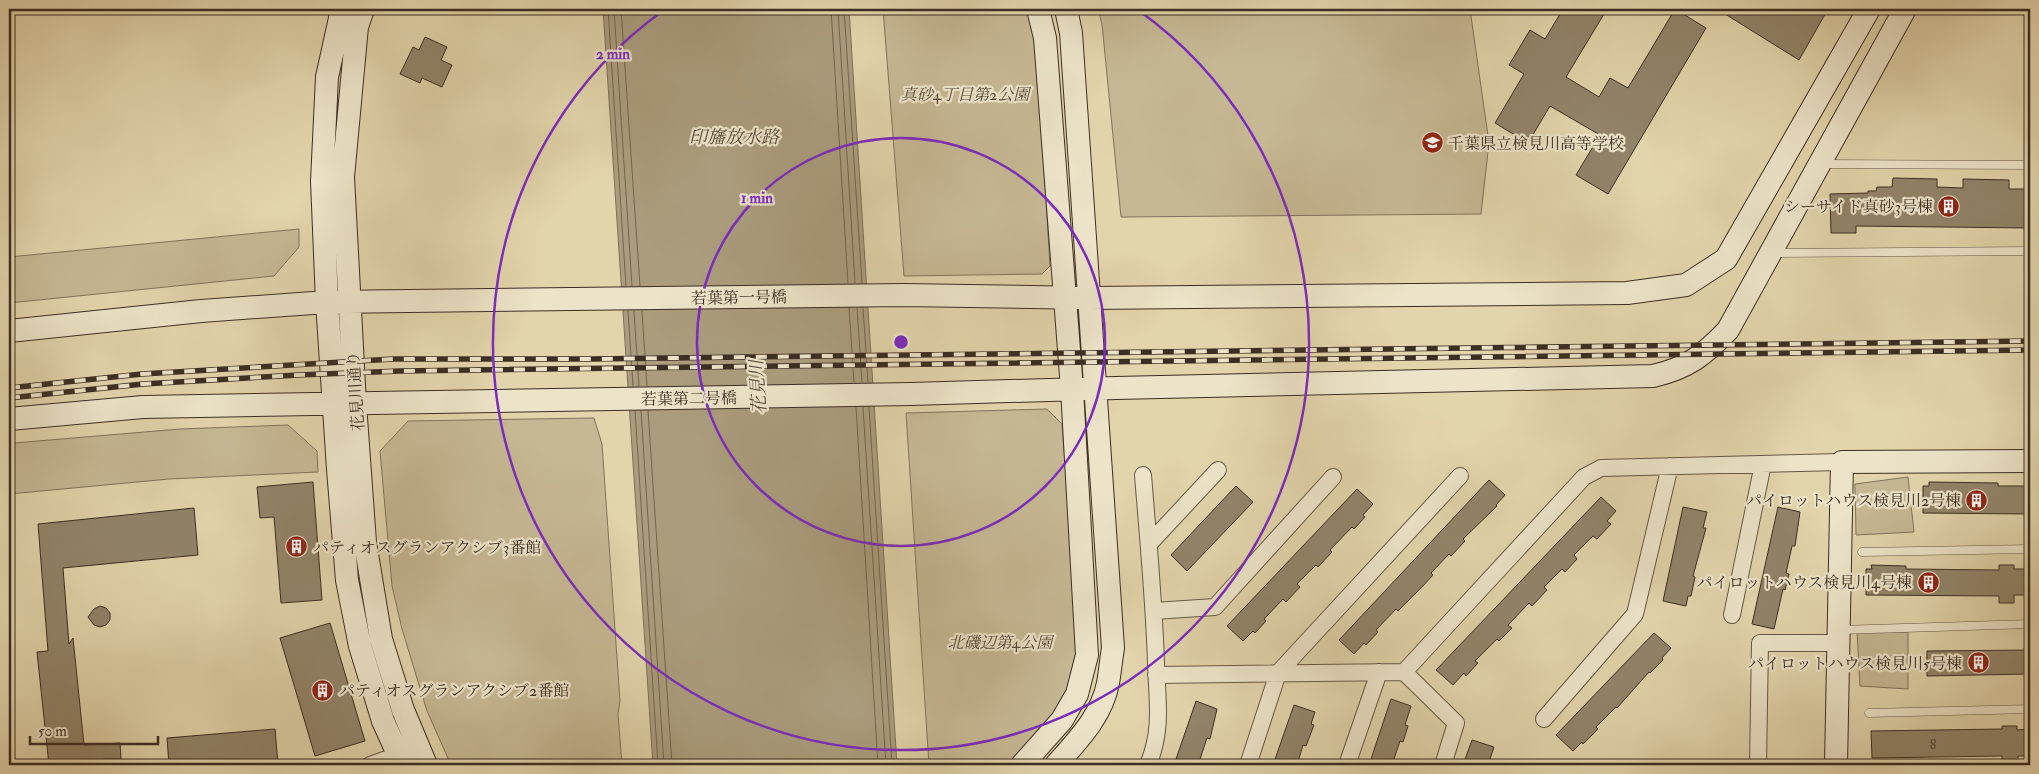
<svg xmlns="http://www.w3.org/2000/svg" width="2039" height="774" font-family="'IM FELL Double Pica','Noto Serif JP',serif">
	<rect width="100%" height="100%" fill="#e2d4ab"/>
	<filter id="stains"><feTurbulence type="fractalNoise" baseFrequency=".004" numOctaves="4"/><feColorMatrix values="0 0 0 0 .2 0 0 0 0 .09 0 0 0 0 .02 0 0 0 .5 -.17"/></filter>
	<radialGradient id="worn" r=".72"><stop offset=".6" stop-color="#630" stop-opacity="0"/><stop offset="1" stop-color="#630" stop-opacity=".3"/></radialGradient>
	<path fill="#c6b894" stroke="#81735c" d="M883 9H1030L1035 21 1050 266 1042 274 904 276Z
		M1098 9H1470L1489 143 1481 214 1121 217 1102 24Z
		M299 229V247L274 276 9 303V257Z
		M1047 409 1062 424 1080 657 1071 687 1049 721 1010 765H929L906 413Z
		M594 418 602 444 620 701 618 714 622 765H451L427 711 402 629 392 586 380 451 408 421Z
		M288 425 317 451 318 472 169 479 9 494V449L14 443 180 429Z
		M1908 477 1914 532 1856 535 1855 484Z
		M1857 631 1908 632V689L1860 686Z"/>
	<path fill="#aa9c7d" stroke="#7e7059" d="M603 9H849L897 765H653Z"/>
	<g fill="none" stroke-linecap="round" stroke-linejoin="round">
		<path stroke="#736550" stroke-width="1" d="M608 9 626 286
			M614 9 632 286
			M621 9 640 286
			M831 9 848 283
			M838 9 855 283
			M844 9 862 283
			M849 308 854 382
			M857 308 862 382
			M863 308 868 382
			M628 311 633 386
			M634 311 639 386
			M642 311 647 386
			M856 407 878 765
			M863 407 886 765
			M869 407 892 765
			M635 411 658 765
			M641 411 664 765
			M648 411 672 765"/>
	</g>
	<path fill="#92846a" stroke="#3c2e23" d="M1563 9H1607L1566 77 1599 97 1610 78 1628 88 1675 9 1706 28 1608 194 1576 175 1600 135 1550 106 1528 143 1495 123 1524 74 1509 65 1530 30 1545 39Z
		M1717 9H1828L1799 60Z
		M425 37 447 47 441 60 452 65 442 87 422 78 420 83 400 74 413 47 419 50Z
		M1893 178 1937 179V187L1963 188V179L2009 180V189H2030V228L1856 226V233H1831L1830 194 1868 193V191H1876L1877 187H1892Z
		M1489 480 1505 495 1496 505 1497 506 1463 539 1465 541 1451 556 1449 554 1431 573 1433 575 1421 588 1398 611 1396 609 1376 630 1378 632 1366 645 1364 643 1354 654 1339 640Z
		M313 482 322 600 281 603 274 517 260 518 257 487Z
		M1929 482 1998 483V486H2030V514L1923 513V486H1929Z
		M1236 486 1253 502 1187 571 1171 555Z
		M1357 489 1373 504 1363 515 1365 517 1354 529 1352 527 1330 550 1332 552 1318 567 1316 565 1297 584 1300 587 1286 602 1283 599 1264 619 1266 621 1255 633 1253 631 1243 641 1227 626Z
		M1601 497 1616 511 1607 521 1611 524 1597 539 1593 536 1574 555 1577 559 1565 572 1562 569 1544 587 1547 590 1532 606 1529 603 1508 625 1512 628 1499 641 1497 639 1475 661 1478 663 1466 676 1464 673 1453 685 1436 670Z
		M1683 507 1707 512 1703 528H1706L1693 576 1695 577 1691 596H1688L1686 606 1663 601Z
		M1778 507 1800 512 1795 546H1792L1786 573 1789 574 1785 590 1783 589 1774 629 1752 624Z
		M194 508 198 555 63 568 69 644 73 638 84 745 120 743 121 759H105L49 765 37 652 48 651 38 524Z
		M1871 565 1906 566V569L1999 570V565H2014V569H2030V595H2014V603H1999V596L1866 595V569H1872Z
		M100 606 106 608 110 613V620L106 625 100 627 94 625 88 617 94 609Z
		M330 623 365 741 315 756 280 638Z
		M1654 633 1671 648 1662 658 1663 660 1650 673 1649 672 1617 708 1616 707 1596 727 1598 729 1583 744 1582 742 1573 751 1556 735Z
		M2030 650V674L1927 676V651Z
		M1391 699 1411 706 1405 725 1408 726 1403 742 1400 741 1392 765H1369Z
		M1196 701 1217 709 1210 739 1207 738 1198 765H1174Z
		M1294 705 1315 712 1311 724 1314 725 1306 746 1303 745 1297 765H1273Z
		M2002 726H2017V730L2030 729V756H2018V765H2002V756L1872 758 1871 731 2002 729Z
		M275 729 278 765H169L167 738Z
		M1472 740 1494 747 1488 765H1463Z"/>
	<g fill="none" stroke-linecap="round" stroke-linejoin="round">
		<defs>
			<path id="lane" d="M1824 164 2030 165
				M1773 253 2030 251
				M1862 552 2030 549
				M1840 630 2030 624
				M1869 713 2030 709"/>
			<path id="street" d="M1143 475C1148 538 1154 600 1156 663 1157 701 1163 729 1148 765
				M1149 544 1218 470
				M1154 611 1215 607 1333 477
				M1732 615 1763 464
				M1404 672 1584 477 1601 468 1842 462
				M1156 675 1404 672 1456 723 1443 765
				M1544 719 1635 614 1670 466
				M370 765 398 755
				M1248 765 1278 673 1460 476
				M1347 765 1379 672
				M1758 765 1760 643H1837"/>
			<path id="secondary" d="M342 9 327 77 322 181 327 302 338 469 347 580 360 646 383 721 403 765
				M363 9 357 27 343 177 355 404 365 542 381 639 403 710 426 765
				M9 331 201 311 327 302 903 295 1089 298 1627 293 1686 285 1726 259 1869 9
				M9 419 143 407 911 394 1116 388 1653 376C1688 368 1704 355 1728 330L1905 9
				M1022 765 1062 720 1077 694 1087 655 1072 389 1045 38 1038 9
				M1056 765C1077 741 1102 716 1108 683 1110 672 1111 660 1113 648L1071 33 1066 9
				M1836 765 1842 462 2030 461"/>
		</defs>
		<use href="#lane" stroke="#665845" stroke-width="9"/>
		<use href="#street" stroke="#665845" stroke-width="18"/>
		<use href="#secondary" stroke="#3c2e23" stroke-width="24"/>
		<use href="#lane" stroke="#ece3c8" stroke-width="8"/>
		<use href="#street" stroke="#ece3c8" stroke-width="16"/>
		<use href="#secondary" stroke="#ece3c8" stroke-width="22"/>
		<defs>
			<path id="rail" d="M9 388 142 374 393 359H592L2030 341
				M9 398 143 384 298 375 400 371 2030 350"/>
		</defs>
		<use href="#rail" stroke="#3c2e23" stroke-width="5.5"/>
		<use href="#rail" stroke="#ece3c8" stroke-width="4" stroke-dasharray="11" stroke-linecap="butt"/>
	</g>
	<g fill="none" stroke="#7b2cbf" stroke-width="2.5">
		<circle cx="901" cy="342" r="204"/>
		<path d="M1138 10A408 408 0 1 1 664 10"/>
	</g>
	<defs>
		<symbol id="school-disc" viewBox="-11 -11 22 22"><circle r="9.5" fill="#8f2418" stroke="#ece3c8"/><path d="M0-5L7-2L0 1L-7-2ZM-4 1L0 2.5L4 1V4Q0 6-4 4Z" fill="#fff"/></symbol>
		<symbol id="building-disc" viewBox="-11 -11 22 22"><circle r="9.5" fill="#8f2418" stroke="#ece3c8"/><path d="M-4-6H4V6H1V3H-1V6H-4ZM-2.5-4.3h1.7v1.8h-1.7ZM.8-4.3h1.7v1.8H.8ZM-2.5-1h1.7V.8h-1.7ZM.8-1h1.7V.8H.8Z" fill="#fff"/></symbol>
	</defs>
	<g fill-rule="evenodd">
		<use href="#school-disc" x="1420" y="130" width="25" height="25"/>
		<use href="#building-disc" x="1936" y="194" width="25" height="25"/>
		<use href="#building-disc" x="1964" y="488" width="25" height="25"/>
		<use href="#building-disc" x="284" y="534" width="25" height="25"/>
		<use href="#building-disc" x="1916" y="570" width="25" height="25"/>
		<use href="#building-disc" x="1966" y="650" width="25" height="25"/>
		<use href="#building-disc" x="310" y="678" width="25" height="25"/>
	</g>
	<g text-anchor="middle" stroke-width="4.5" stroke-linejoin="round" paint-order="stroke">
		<g font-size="14" fill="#524435">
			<text x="1933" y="749">8</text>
		</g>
		<g font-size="16" font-style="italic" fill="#584a3a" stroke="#ece3c8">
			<text x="965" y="100">真砂4丁目第2公園</text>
			<text x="1000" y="648">北磯辺第4公園</text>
		</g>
		<g font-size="16" fill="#3c2e23" stroke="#ece3c8" text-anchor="end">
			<text x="1448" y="149" text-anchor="start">千葉県立検見川高等学校</text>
			<text x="1933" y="212">シーサイド真砂3号棟</text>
			<text x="1961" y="506">パイロットハウス検見川2号棟</text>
			<text x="313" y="553" text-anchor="start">パティオスグランアクシブ3番館</text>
			<text x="1912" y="588">パイロットハウス検見川4号棟</text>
			<text x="1962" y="669">パイロットハウス検見川5号棟</text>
			<text x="339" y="696" text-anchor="start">パティオスグランアクシブ2番館</text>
		</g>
		<g font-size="16" fill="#3c2e23" stroke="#ece3c8">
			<text transform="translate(739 297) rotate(-1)" y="6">若葉第一号橋</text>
			<text transform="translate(355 391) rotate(-94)" y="6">花見川通り</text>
			<text transform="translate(689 398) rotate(-1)" y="6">若葉第二号橋</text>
		</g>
		<g font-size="18" font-style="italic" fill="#584a3a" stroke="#ece3c8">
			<text x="734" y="143">印旛放水路</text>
			<text transform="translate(758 387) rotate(-94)" y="6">花見川</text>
		</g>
	</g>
	<circle cx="901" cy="342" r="8" fill="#7b2cbf" stroke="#ece3c8" stroke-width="2.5"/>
	<g font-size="15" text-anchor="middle" font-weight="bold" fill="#7b2cbf" stroke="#ece3c8" stroke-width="4.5" stroke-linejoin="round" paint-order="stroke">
		<text x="613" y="59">2 min</text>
		<text x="757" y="203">1 min</text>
	</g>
	<rect width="2039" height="774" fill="none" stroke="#e2d4ab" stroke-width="30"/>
	<rect x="10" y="10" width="2019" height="754" fill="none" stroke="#3c2e23" stroke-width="2.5"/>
	<rect x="15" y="15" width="2009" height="744" fill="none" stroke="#3c2e23"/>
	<path d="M30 736v8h128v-8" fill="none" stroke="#3c2e23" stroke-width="2.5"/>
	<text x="38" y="736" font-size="15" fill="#3c2e23" stroke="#ece3c8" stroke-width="4" paint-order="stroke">50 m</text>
	<rect width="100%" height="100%" filter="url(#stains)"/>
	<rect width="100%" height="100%" fill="url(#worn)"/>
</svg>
